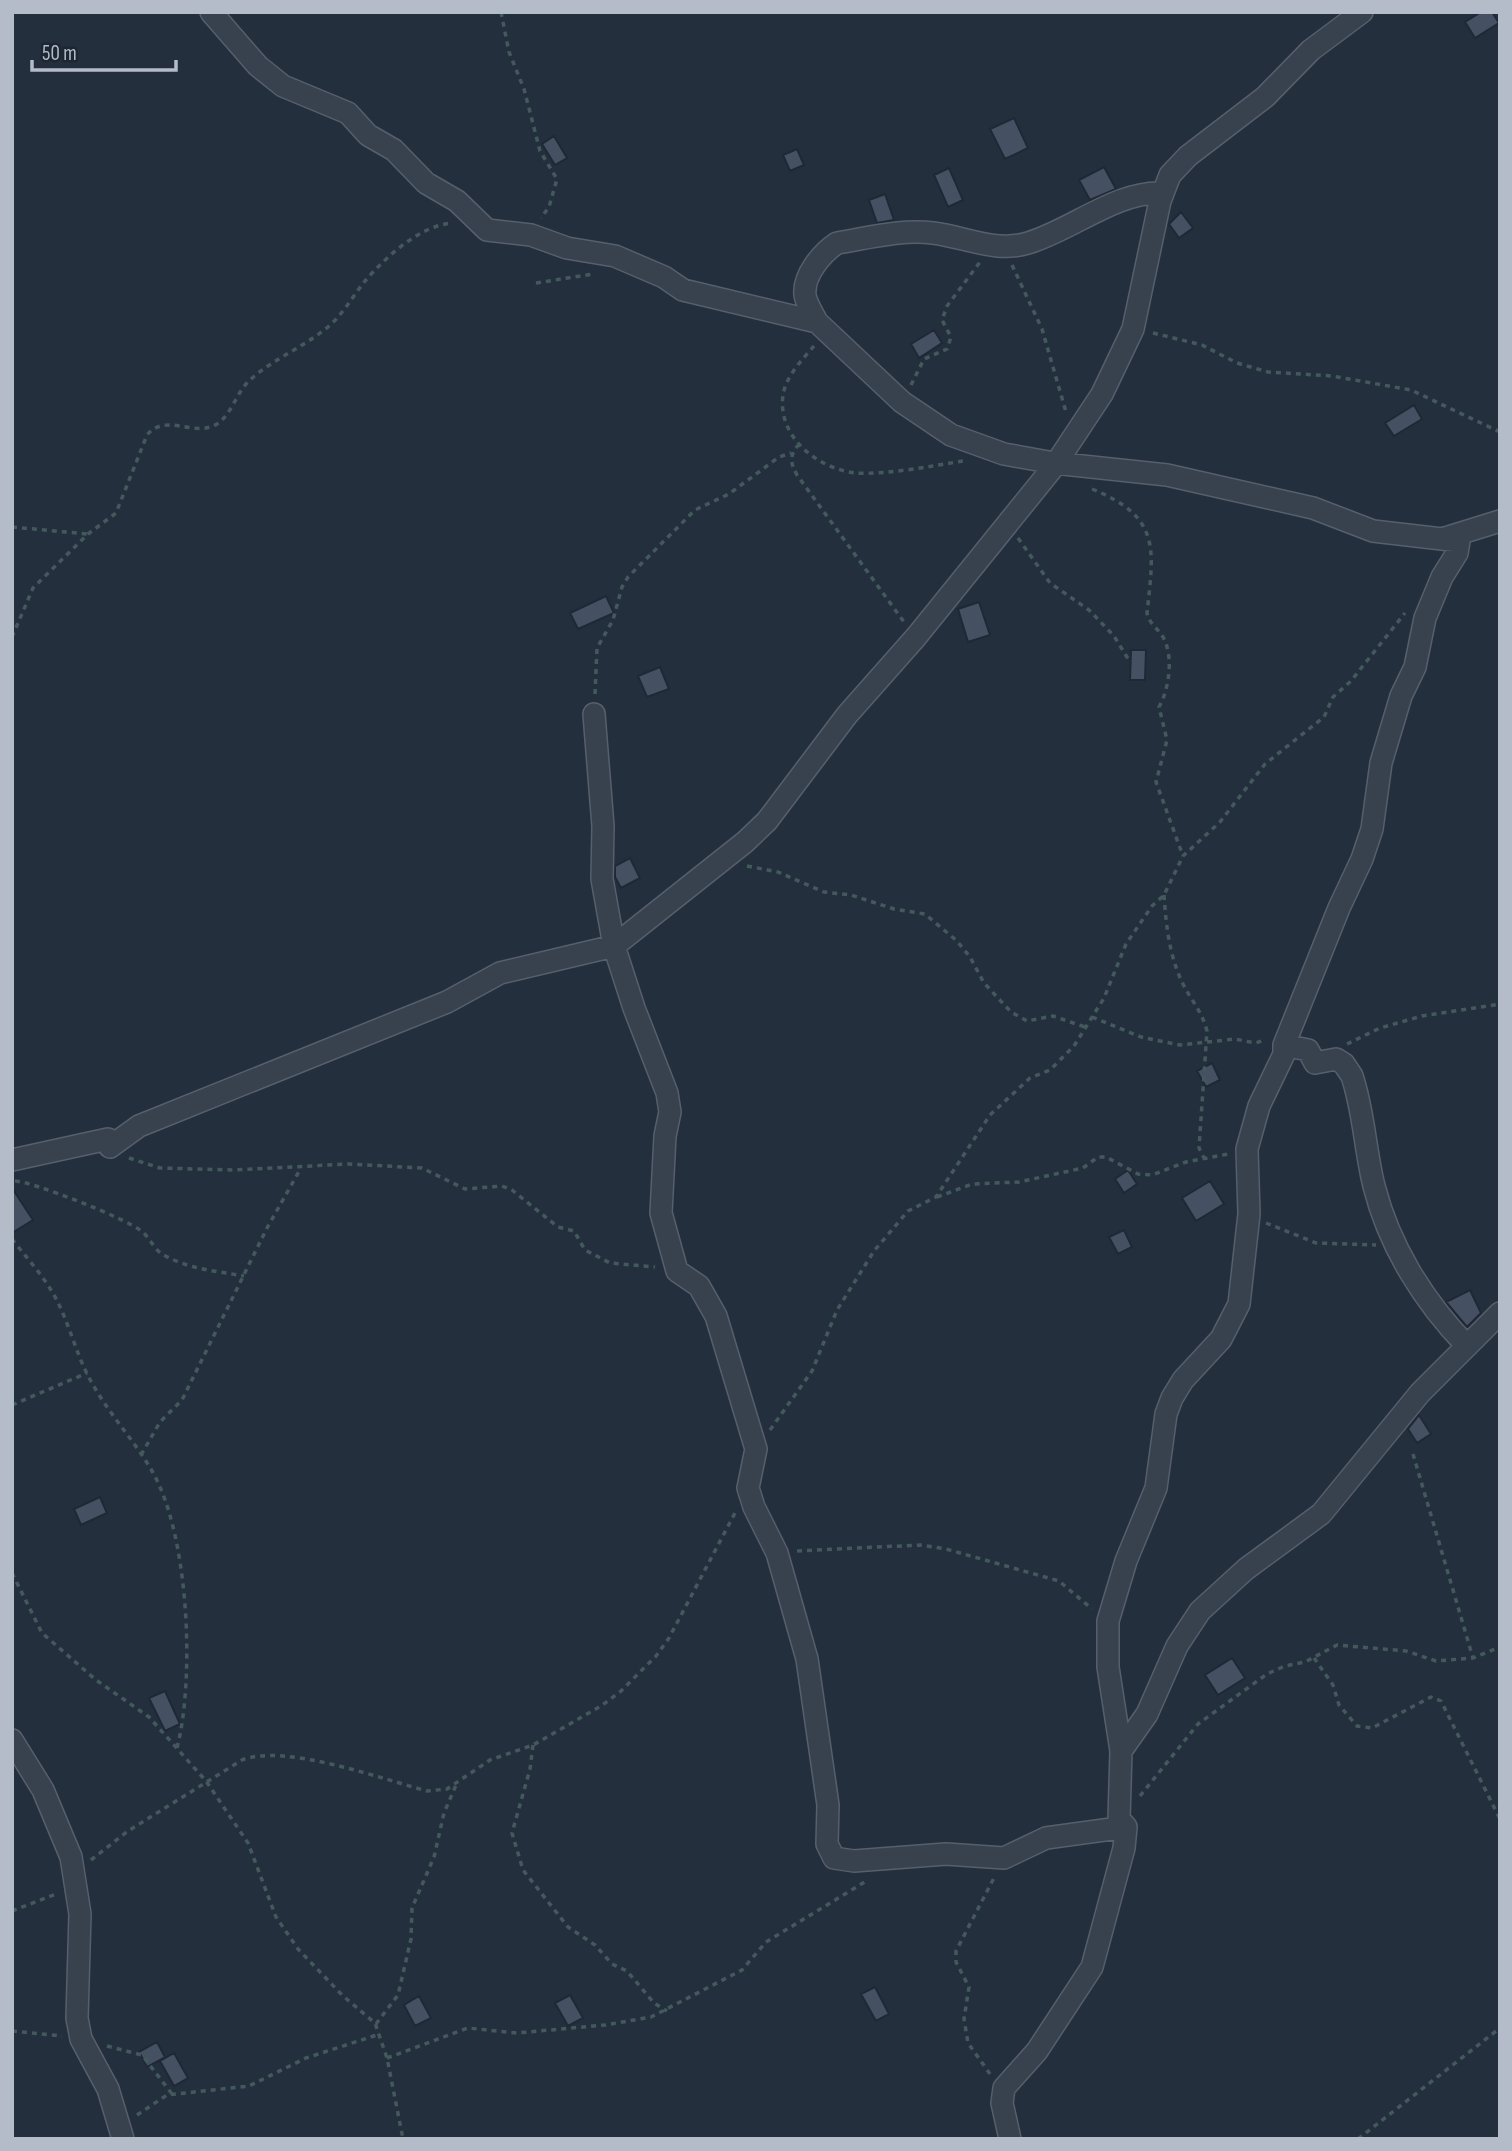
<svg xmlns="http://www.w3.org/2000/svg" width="1512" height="2151" font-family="'Sofia Sans Condensed',sans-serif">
	<rect width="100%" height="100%" fill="#242f3e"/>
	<path fill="#455162" stroke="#1f2835" stroke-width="2" d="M1481 12H1492L1499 23 1475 38 1465 22Z
		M1014 118 1028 148 1005 159 990 129Z
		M554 136 567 158 555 165 542 144Z
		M797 149 804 165 790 171 783 155Z
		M1104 167 1116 189 1090 200 1079 180Z
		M949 168 963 200 948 207 934 175Z
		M885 194 894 220 877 223 869 200Z
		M1181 212 1193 228 1179 238 1169 224Z
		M934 330 942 343 919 358 911 344Z
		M1414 405 1422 419 1394 436 1385 423Z
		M606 596 614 613 578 629 570 613Z
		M979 602 990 635 968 642 958 609Z
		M1131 650H1146L1145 680H1130Z
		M660 667 669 689 647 697 638 676Z
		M630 858 640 878 621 888 615 877V866Z
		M1212 1063 1220 1080 1206 1087 1197 1071Z
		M1128 1170 1137 1184 1124 1193 1115 1179Z
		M1210 1181 1224 1204 1196 1221 1182 1198Z
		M12 1188 33 1220 12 1233Z
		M1124 1230 1132 1247 1118 1254 1109 1237Z
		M1470 1290 1481 1313 1467 1327 1446 1302Z
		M1419 1415 1431 1434 1417 1443 1408 1429Z
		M100 1497 107 1513 81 1525 74 1509Z
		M1232 1658 1245 1678 1218 1695 1205 1675Z
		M165 1691 180 1724 165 1731 149 1698Z
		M875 1987 889 2014 876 2021 861 1994Z
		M570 1995 583 2018 568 2026 555 2003Z
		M419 1996 431 2018 415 2026 404 2005Z
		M157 2042 165 2057 147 2067 139 2052Z
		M174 2053 188 2078 174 2086 160 2061Z"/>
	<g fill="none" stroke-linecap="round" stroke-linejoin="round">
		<defs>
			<path id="minor" d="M211 12 258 66 283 86 348 113 368 135 394 150 426 183 457 201 487 230 531 235 567 248 615 256 664 277 683 290 817 322 902 402 951 435 1004 454 1054 463 1167 475 1313 508 1373 531 1442 539 1500 521
				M817 322C813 314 806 303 805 295 803 275 822 253 837 243 868 238 902 229 933 233 966 237 995 253 1028 243 1072 230 1116 191 1162 193
				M594 714 603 826 602 879 614 946 634 1008 667 1093 670 1112 665 1136 661 1213 677 1271 699 1286 716 1316 756 1449 748 1488 754 1507 777 1553 807 1659 828 1805 827 1844 834 1858 854 1861 946 1854 1004 1858 1046 1838 1126 1827
				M1284 1045 1308 1050 1315 1063 1336 1059 1344 1064 1352 1076C1364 1112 1365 1150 1374 1186 1389 1246 1424 1302 1467 1346
				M12 1160 108 1139 110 1147 139 1126 447 1002 500 973 614 946 745 842 767 821 847 715 916 637 1055 465 1102 394 1133 329 1160 201 1170 175 1188 156 1265 97 1311 50 1362 12
				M12 1740 43 1790 71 1857 80 1914 77 2018 81 2039 108 2089 123 2139
				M1121 1751 1147 1714 1177 1646 1200 1611 1246 1569 1321 1514 1420 1393 1500 1313
				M1010 2139 1002 2103 1004 2088 1037 2051 1092 1967 1124 1848 1126 1827 1119 1819 1121 1751 1108 1667V1621L1126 1561 1156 1488 1166 1414 1172 1398 1183 1380 1221 1339 1239 1304 1249 1214 1247 1149 1259 1106 1284 1054V1045L1339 908 1362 859 1372 829 1381 763 1401 696 1415 667 1425 618 1442 577 1457 553 1459 541 1442 539"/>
		</defs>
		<use href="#minor" stroke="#565f6c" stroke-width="24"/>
		<path stroke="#44595c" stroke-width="3.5" stroke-dasharray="5 5" stroke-linecap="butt" d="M501 12 509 52 524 89 540 151 557 179 549 207 541 218
			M1012 265 1042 329 1066 412
			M536 283 593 274
			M1153 333 1202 345 1237 363 1268 372 1332 376 1411 390 1500 432
			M814 346C802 360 786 376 783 395 777 437 818 469 856 473 886 475 931 466 963 461
			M911 385 924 359 947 349 951 337 942 320 947 306 980 262
			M799 444C789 456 790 462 797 475L904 622
			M1092 489C1161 517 1154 548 1147 613 1150 626 1160 629 1165 641 1173 660 1169 689 1159 707L1167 740 1156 782 1183 856
			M12 527 87 534
			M1018 538 1050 583 1089 610 1114 636 1130 662
			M12 637 33 588 88 534 116 513 147 435C166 412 194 438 217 424 232 414 236 393 249 381 271 360 300 349 324 330 341 318 352 297 365 281 386 257 420 225 453 223
			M595 694 597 648 613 620 622 587 628 577 695 510 729 494 779 457 791 453
			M747 866 778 872 824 892 851 895 894 909 925 914 957 941 970 957 984 983 1011 1012 1027 1021 1053 1016 1085 1027
			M1164 895C1166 925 1169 954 1182 982 1190 999 1202 1011 1207 1031L1199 1148 1205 1160
			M1092 1017 1141 1037 1180 1045 1235 1039 1255 1043 1265 1040
			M1347 1044 1380 1028 1422 1016 1500 1004
			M129 1158 160 1168 232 1170 349 1164 422 1168 465 1189 502 1186 512 1190 558 1227 574 1231 585 1250 610 1263 655 1267
			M15 1181C34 1182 124 1218 140 1230 149 1236 153 1248 162 1254 187 1269 216 1271 244 1276
			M937 1197 972 1184 1019 1182 1083 1168 1098 1157H1106L1138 1174 1152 1175 1186 1162 1228 1154
			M1266 1223 1316 1243 1376 1245
			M12 1239C25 1256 40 1272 51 1290 69 1319 75 1354 92 1383 109 1414 134 1440 152 1471 189 1534 195 1679 177 1748
			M12 1405 87 1373
			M770 1430 812 1371 837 1310 874 1251 908 1211 936 1197 990 1115 1030 1078 1050 1070 1074 1046 1104 998 1126 944 1152 906 1164 895 1183 856 1220 822 1265 764 1324 717 1333 697 1351 681 1405 613
			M1413 1454 1473 1658
			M141 1455 160 1422 182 1400 267 1228 301 1168
			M797 1551 920 1545 946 1549 1059 1581 1092 1609
			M12 1573 42 1633 96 1680 149 1717 206 1781 248 1843 276 1917 298 1949 343 1996 375 2023 387 2058 403 2139
			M1314 1658 1333 1685 1339 1705 1357 1726 1372 1728 1431 1697 1441 1701 1500 1819
			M533 1745 530 1769 512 1833 523 1870 568 1927 595 1945 612 1964 627 1971 654 2003 667 2011
			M1140 1796 1198 1724 1267 1674 1285 1666 1305 1662 1337 1645 1406 1651 1436 1661 1473 1658 1500 1647
			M91 1860 128 1831 242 1760C284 1743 382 1779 427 1791L447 1789 490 1760 533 1745 601 1706 621 1691 656 1656 669 1638 736 1511
			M12 1911 56 1894
			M376 2024 398 1995 411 1939 412 1908 434 1857 444 1813 456 1785
			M12 2031 62 2036
			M107 2046 142 2055 172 2094
			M387 2058 468 2028 517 2033 605 2025 651 2017 742 1970 766 1942 868 1880
			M990 2074 968 2043 964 2019 969 1987 956 1962V1951L995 1876
			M137 2115 167 2095 249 2086 306 2058 380 2034
			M1358 2139 1500 2028"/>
		<use href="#minor" stroke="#38414e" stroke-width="21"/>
	</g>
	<rect width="1512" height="2151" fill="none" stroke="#b4bcc9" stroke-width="28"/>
	<path d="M32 60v10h144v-10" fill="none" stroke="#b4bcc9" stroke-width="3.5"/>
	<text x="42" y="60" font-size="21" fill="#b4bcc9" stroke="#1d2633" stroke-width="5" paint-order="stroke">50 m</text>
</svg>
